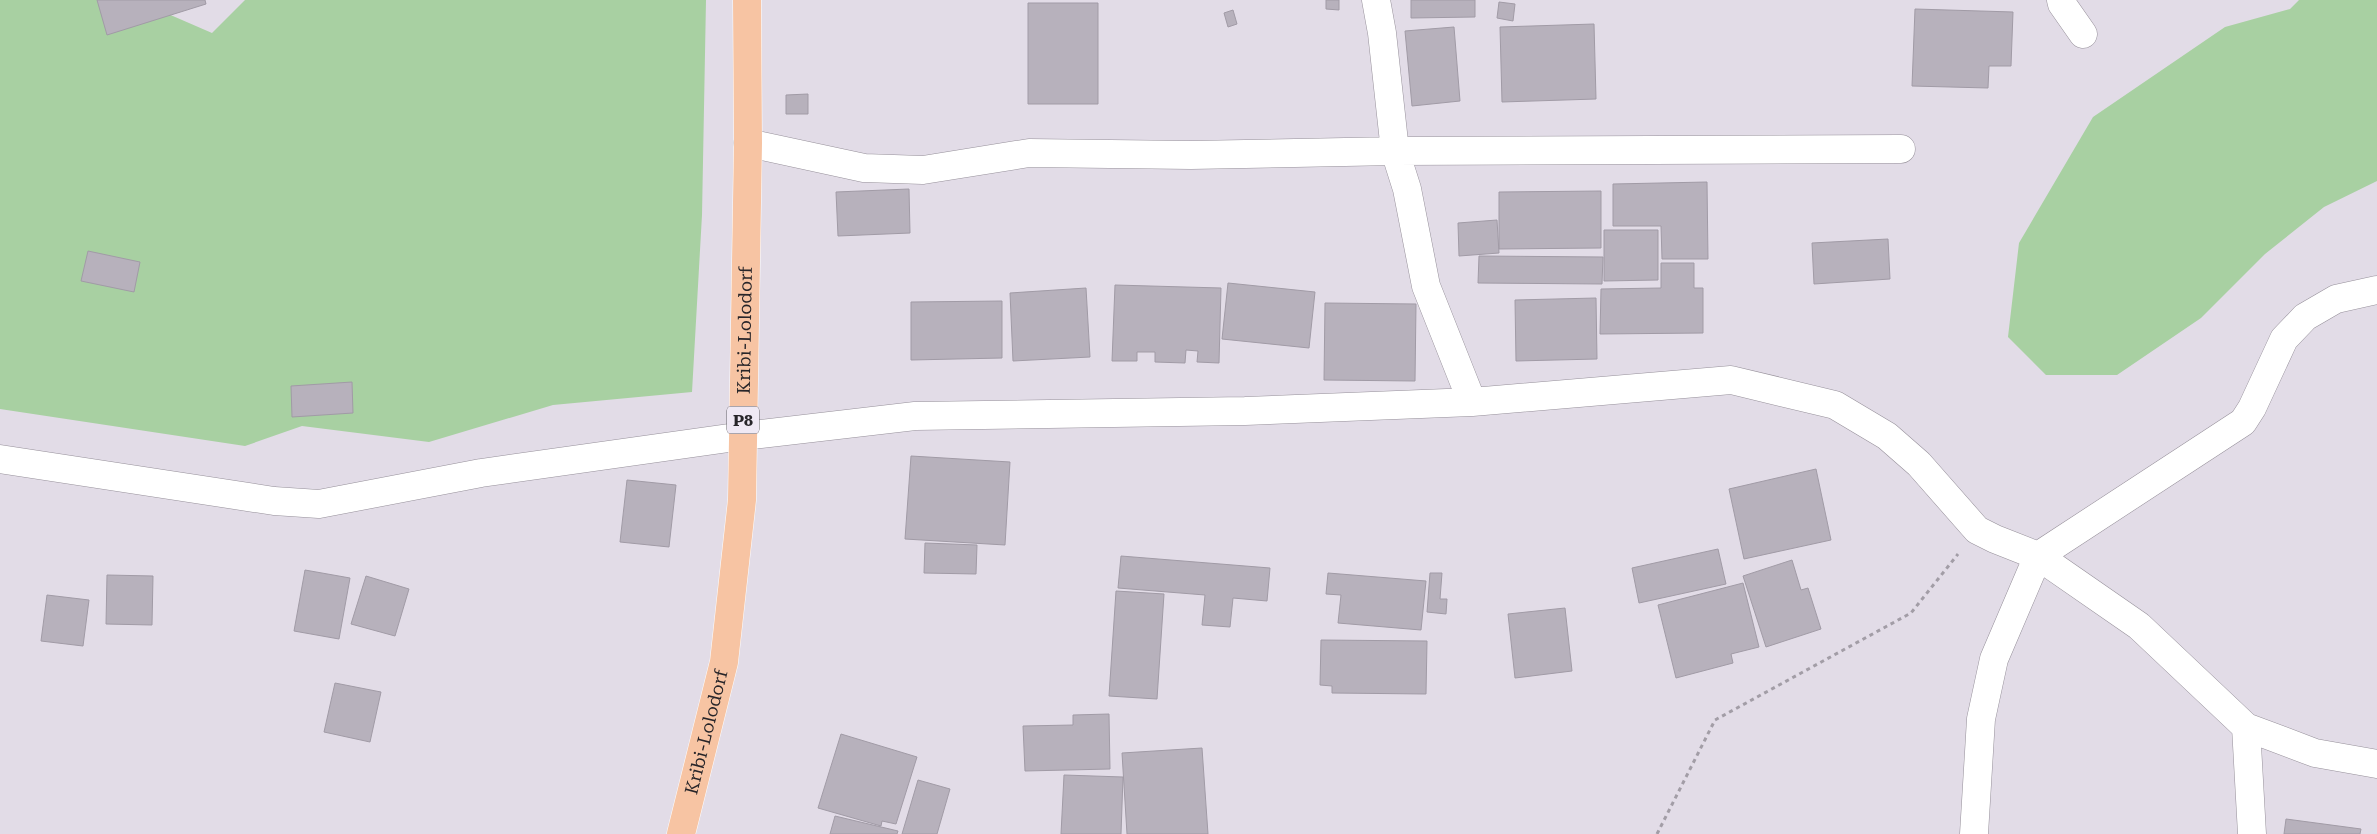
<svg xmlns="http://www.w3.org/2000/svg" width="2377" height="834" font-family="'Roboto Serif',serif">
	<rect width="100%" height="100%" fill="#e2dce7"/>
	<path fill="#a8d0a2" d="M0 0H136L212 33 245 0H706L702 215 692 392 553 405 429 442 302 426 245 446 0 409Z
		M2299 0H2377V181L2324 207 2265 254 2201 318 2117 375H2046L2008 337 2019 243 2093 117 2225 27 2290 9Z"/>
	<path fill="#b7b1bc" stroke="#a19ba6" d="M97 0H205L206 4 107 35Z
		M1326 0H1339V10L1326 9Z
		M1411 0H1475V17L1411 18Z
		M1499 2 1515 4 1513 21 1497 18Z
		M1028 3H1098V104H1028Z
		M1915 9 2013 12 2011 66H1989L1988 88 1912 86Z
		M1233 10 1237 24 1228 27 1224 13Z
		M1594 24 1596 99 1502 102 1500 27Z
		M1454 27 1460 101 1412 106 1405 31Z
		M808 94V114H786V95Z
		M1707 182 1708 259H1662L1661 226H1613V184Z
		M909 189 910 233 838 236 836 192Z
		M1601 191V248L1499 249V192Z
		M1497 220 1499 253 1459 256 1458 223Z
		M1604 230H1658V280L1604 281Z
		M1888 239 1890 279 1814 284 1812 243Z
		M88 251 140 262 134 292 81 281Z
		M1479 256 1603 257 1602 284 1478 283Z
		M1661 263H1694V288H1703V333L1600 334 1601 289 1661 288Z
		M1228 283 1315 292 1309 348 1222 339Z
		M1115 285 1221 288 1219 363 1197 362 1198 351 1186 350 1185 363 1155 362V352H1137V361H1112Z
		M1086 288 1090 357 1013 361 1010 293Z
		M1596 298 1597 359 1516 361 1515 300Z
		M1002 301V358L911 360V302Z
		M1325 303 1416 304 1415 381 1324 380Z
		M352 382 353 413 292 417 291 386Z
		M911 456 1010 462 1005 545 905 539Z
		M1816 469 1831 540 1744 559 1729 489Z
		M627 480 676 485 669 547 620 542Z
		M925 543 977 545 976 574 924 573Z
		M1718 549 1726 584 1639 603 1632 568Z
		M1121 556 1270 568 1267 601 1233 598 1230 627 1202 625 1205 595 1118 588Z
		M1792 560 1801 590 1808 588 1821 629 1766 647 1743 576Z
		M305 570 350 578 339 639 294 631Z
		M1328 573 1426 581 1421 630 1338 623 1341 595 1326 594Z
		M1430 573H1442L1440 599H1447L1446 614 1427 612Z
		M107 575 153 576 152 625 106 624Z
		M366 576 409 589 395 636 351 624Z
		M1743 583 1759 647 1731 654 1733 663 1676 678 1658 605Z
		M1116 591 1164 594 1157 699 1109 696Z
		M47 595 89 600 83 646 41 641Z
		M1565 608 1572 671 1515 678 1508 614Z
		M1321 640 1427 641 1426 694 1332 693V686L1320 685Z
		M335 683 381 692 370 742 324 732Z
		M1109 714 1110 769 1025 771 1023 726 1073 725V715Z
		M841 734 917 757 896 824 882 821 881 826 818 808Z
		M1202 748 1208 834H1127L1122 753Z
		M1064 775 1123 777 1121 834H1061Z
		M918 780 950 789 937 834H902Z
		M835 816 898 831 897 834H830Z
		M2286 819 2361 829 2360 834H2284Z"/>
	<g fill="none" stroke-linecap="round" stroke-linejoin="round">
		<defs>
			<path id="street" d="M1376 0 1382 33 1395 151 1407 189 1426 286 1472 402
				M2061 0 2062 4 2083 34
				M748 143 864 168 923 170 1029 153 1191 155 1395 151 1901 149
				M0 459 274 501 319 504 481 473 743 436 915 416 1245 411 1472 402 1731 380 1835 405 1887 436 1919 464 1977 530 1995 539 2038 556 2139 626 2246 727 2315 753 2377 764
				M2246 727 2252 834
				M1974 834 1981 719 1994 659 2038 556 2243 422 2252 408 2284 339 2305 317 2336 299 2377 290"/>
			<g id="primary">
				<path id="s1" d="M681 834 724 662 742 500 748 143 747 0"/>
			</g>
		</defs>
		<use href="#street" stroke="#96909a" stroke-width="29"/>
		<use href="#primary" stroke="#fff" stroke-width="29"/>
		<path stroke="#a29da6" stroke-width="3" stroke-dasharray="4 4" stroke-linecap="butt" d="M1657 834 1715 720 1911 613 1958 554"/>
		<use href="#street" stroke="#fff" stroke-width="28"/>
		<use href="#primary" stroke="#f7c4a3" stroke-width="28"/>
	</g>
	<g text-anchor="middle" stroke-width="4" stroke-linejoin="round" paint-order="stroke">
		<rect fill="#efe9f4" stroke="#636066" stroke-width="1" x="727" y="406.5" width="32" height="27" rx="4"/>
		<g font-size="16" font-weight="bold" fill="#272529">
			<text x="743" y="426">P8</text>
		</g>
		<g font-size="18" fill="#272529" stroke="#efe9f4">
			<text dy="6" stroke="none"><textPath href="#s1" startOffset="510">Kribi-Lolodorf</textPath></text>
			<text dy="6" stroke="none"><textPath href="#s1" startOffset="105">Kribi-Lolodorf</textPath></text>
		</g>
	</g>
</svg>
